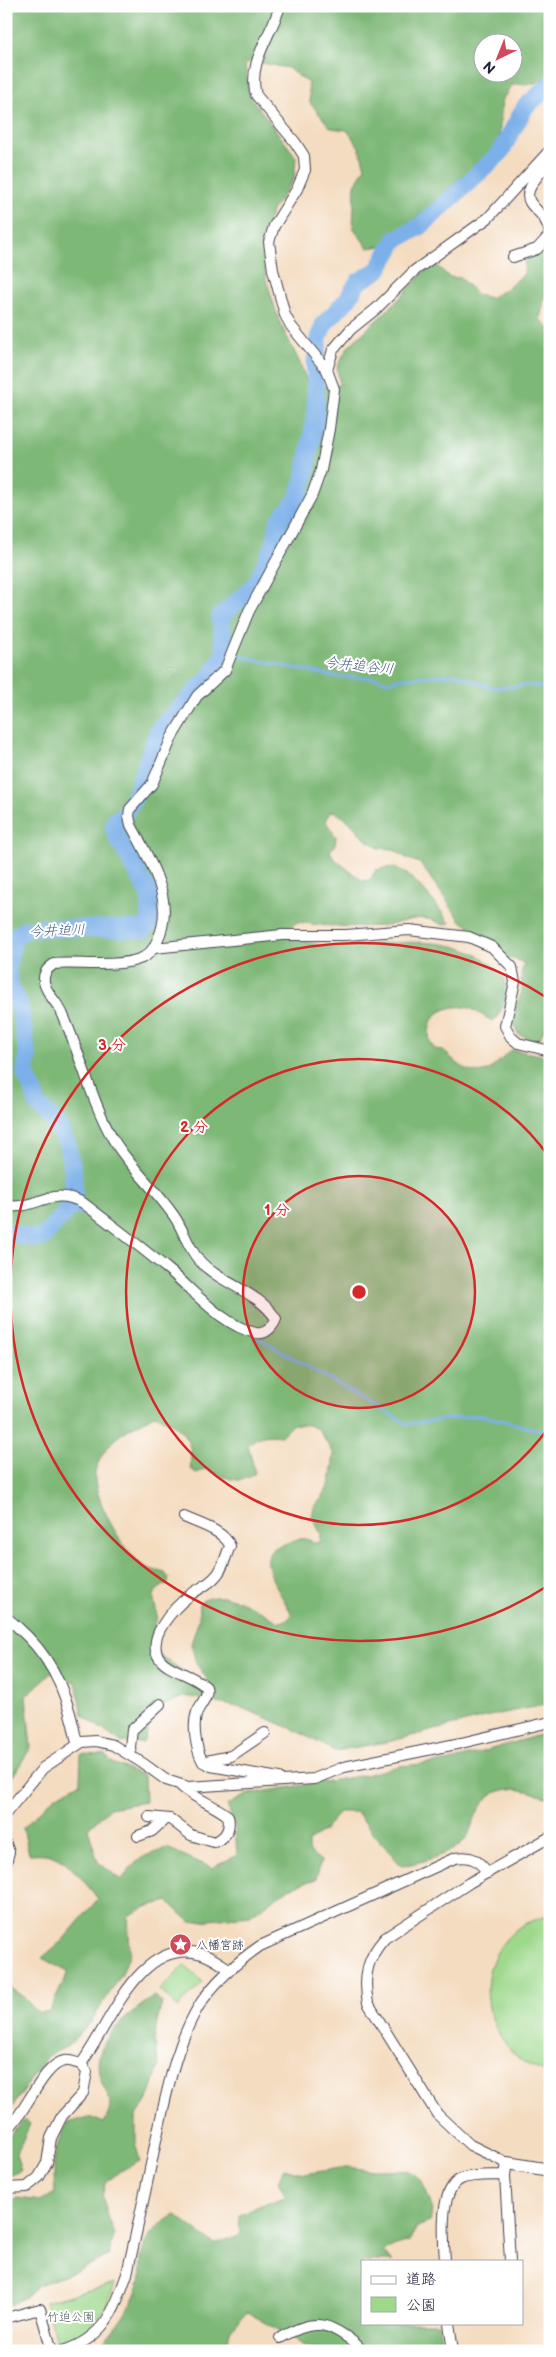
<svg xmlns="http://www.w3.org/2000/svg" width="556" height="2357" font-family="'Balsamiq Sans','Klee One',sans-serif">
	<rect width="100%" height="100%" fill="#fff"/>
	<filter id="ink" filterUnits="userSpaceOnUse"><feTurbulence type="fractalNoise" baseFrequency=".02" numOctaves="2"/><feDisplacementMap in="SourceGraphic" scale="10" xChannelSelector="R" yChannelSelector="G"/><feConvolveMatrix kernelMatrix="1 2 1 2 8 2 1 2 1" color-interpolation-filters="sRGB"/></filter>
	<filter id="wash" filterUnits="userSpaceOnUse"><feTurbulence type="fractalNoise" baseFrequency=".0096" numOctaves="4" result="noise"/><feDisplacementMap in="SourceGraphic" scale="20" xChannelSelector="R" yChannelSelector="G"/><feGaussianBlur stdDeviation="1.12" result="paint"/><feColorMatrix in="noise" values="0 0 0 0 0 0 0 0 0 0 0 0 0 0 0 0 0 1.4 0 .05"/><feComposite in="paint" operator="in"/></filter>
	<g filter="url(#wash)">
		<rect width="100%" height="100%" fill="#f4dcc0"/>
		<path fill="#9dd88b" stroke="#607d63" d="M550 1915V2074C541 2070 529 2067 522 2061 483 2029 473 1970 512 1933 522 1924 537 1919 550 1915Z
			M185 1965 203 1982 178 2008 160 1990Z
			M115 2283C106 2313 91 2333 62 2345L56 2341 45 2302Z"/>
		<path fill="#7eb877" stroke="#506d59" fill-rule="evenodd" d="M6 6H550V76L535 83 512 85 502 100 498 149 466 173 410 224 392 236 382 246 368 248 353 227 355 185 365 167 359 147 347 130 331 128 310 103 308 83 288 68 251 61 245 65 249 95 296 157 294 179 273 209 262 235 266 279 279 321 300 363 309 388 340 385 337 367 348 347 398 300 433 262 449 277 461 278 476 294 490 298 508 288 524 274 525 259 542 252 550 245V291L545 296 540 319 550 330V1018L540 1038 532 1040 518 1034 512 1016 522 992 521 974 524 964 520 961 505 957 484 940 475 930 461 921 420 863 408 859 393 849 379 848 365 839 349 821 334 811 329 813 326 822 336 837 335 846 330 850 333 858 363 881 370 880 376 870C384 868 391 866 399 869 415 877 439 908 450 923L443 925C418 910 404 925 379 926 352 928 324 926 297 922L285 932 288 937C302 942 317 945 332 946 383 947 448 929 491 964 500 972 506 977 505 990 505 1000 502 1014 493 1021 486 1018 479 1013 472 1009 457 1003 432 1009 430 1027 428 1035 429 1043 435 1049L442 1050C455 1060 468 1078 487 1071 493 1068 505 1055 512 1050L541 1055 550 1058V1704L489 1716 392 1741 335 1751 293 1729 242 1708 185 1696 156 1709 143 1743 120 1742 82 1715 76 1682 51 1673 26 1696 31 1747 6 1787ZM484 42H514V72H484ZM154 1415C171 1421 189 1432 191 1453 191 1458 190 1464 191 1469L196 1473 205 1469C223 1475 238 1488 255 1473L248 1445C258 1435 267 1434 281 1436L293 1424 308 1425 318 1429 334 1454 330 1483 322 1498 314 1507 312 1517 321 1534 320 1543C314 1543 310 1540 305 1539 297 1538 288 1543 282 1545 248 1554 285 1598 292 1615L286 1621 279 1622C257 1610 225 1586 200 1602L199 1619 191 1644 196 1663 211 1685 210 1689 162 1657 151 1641C152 1634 155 1628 156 1621 159 1603 144 1594 167 1584L169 1579 165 1573C159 1571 150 1570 144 1566 124 1554 91 1495 95 1472 96 1466 103 1453 107 1448 118 1432 138 1425 154 1415Z
			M550 1732V1799C519 1786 492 1781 476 1815 472 1823 470 1834 465 1840 448 1857 424 1861 402 1866L376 1837 357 1812H339L323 1832 308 1841V1851L321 1861 316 1879 289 1888 250 1916 190 1922 168 1901 148 1906 128 1916 130 1952 122 1974 90 2023 68 2046 47 2056 12 2107H6V1988H10L22 1996 39 2013 50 2011 68 1972 42 1958 62 1941 98 1899C87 1884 65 1856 45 1854 40 1853 34 1854 29 1854L23 1828 54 1797 80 1783 81 1754 105 1755 113 1763 144 1776 145 1802 110 1808 88 1829 98 1862 121 1880 140 1858 167 1848 212 1868 237 1855 235 1827 227 1805 249 1794 365 1775 400 1766 447 1762Z
			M154 1996 162 2003 156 2026 155 2043 159 2066 149 2097 136 2117V2146L140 2161 120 2171 105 2184 102 2197 114 2235 109 2255 82 2269 36 2286 26 2297 6 2307V2201L18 2198 41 2201 55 2193C53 2161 53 2151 67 2123L89 2117 104 2123C116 2100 107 2099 100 2077 89 2041 129 2015 154 1996Z
			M24 2119 30 2124 16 2155 21 2170 6 2178V2140Z
			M346 2167C356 2168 366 2170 377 2170 402 2170 415 2164 427 2193 432 2204 433 2210 430 2222L417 2227 409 2241 393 2246 383 2253 393 2261H362V2323H438L443 2351H325L307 2346 247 2312 232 2329 227 2341 213 2351H91C113 2336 132 2307 140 2282 142 2274 140 2266 141 2259 145 2235 156 2226 176 2215L214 2244 240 2235 239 2216 265 2203 286 2198 278 2181 284 2168 305 2174Z"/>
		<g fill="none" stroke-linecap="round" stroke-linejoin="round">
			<path stroke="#7cb0e9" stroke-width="3" d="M225 653 337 677 378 678 387 682 405 678 456 674 493 688 531 685 550 689
				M546 688 550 681
				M72 1207 78 1213 93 1214
				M255 1336 407 1424 480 1415 550 1433"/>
			<path stroke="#7cb0e9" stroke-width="18" d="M6 1234C19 1232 30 1241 42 1238L74 1203 73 1170 67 1144 57 1124 37 1104 34 1092 25 1074 28 1056 19 1004 11 989 7 971 13 939 25 929 39 928 144 929 150 922V895L116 835 114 828 115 820 122 817 134 798 159 729 211 676 225 653 220 617 255 585 275 543 279 520 297 500 305 477 316 412 315 365 319 337 324 324 347 300 358 282 378 270 395 240 421 226 500 153 525 107 550 85"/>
		</g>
	</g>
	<g filter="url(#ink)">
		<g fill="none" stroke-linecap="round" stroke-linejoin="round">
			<defs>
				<path id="minor" d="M513 257 537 249 550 235C546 200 506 211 545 167L544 157
					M327 370 333 350 351 329 376 309 414 271 488 218 550 150
					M154 948 282 935H346L409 930 469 937 492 947 512 967 515 982 505 1026 511 1037 518 1043 550 1051
					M6 1206C37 1210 51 1185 83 1203 112 1225 142 1248 170 1271 195 1292 223 1326 256 1333 265 1335 273 1327 276 1319 259 1291 219 1284 198 1259 188 1247 183 1229 174 1216 155 1188 130 1168 113 1139 91 1100 81 1056 63 1015 59 1004 46 994 44 982 43 973 47 969 54 964 79 962 119 968 142 958 149 955 154 948 157 941 177 902 149 859 131 825L129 816 130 809 152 784 172 737 197 696 225 670 249 611 312 495 321 470 329 429 334 389 327 370 291 326 285 315 273 270 269 242 274 226 297 189 305 170 304 156 295 142 256 95C247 63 271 36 280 6
					M184 1517C197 1523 225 1531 230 1546 226 1555 223 1570 215 1577 208 1585 198 1589 190 1595 175 1607 144 1638 160 1659 169 1671 194 1675 206 1687 209 1696 201 1703 197 1712 192 1726 196 1750 203 1762L211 1766 279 1778
					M6 1618C14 1622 20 1630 27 1636 57 1666 69 1702 77 1743
					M131 1756 130 1747 132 1730 160 1704
					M206 1761 231 1756 265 1733
					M6 1813 43 1768 82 1742 96 1741 113 1745 144 1764 166 1780 188 1787 314 1779 344 1767 461 1743 550 1722
					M149 1817 170 1819 191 1835 214 1842C226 1838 231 1829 228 1816 213 1804 195 1799 181 1786
					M138 1836 152 1831 165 1819
					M6 1844 9 1852 6 1863
					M81 2064C110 2025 140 1935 202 1954 212 1957 221 1964 229 1969
					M6 2130C25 2116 43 2063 65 2061 70 2060 76 2063 81 2064L87 2072 83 2093 62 2116 51 2138 47 2163 39 2177 27 2187 6 2188
					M505 2175 507 2163 470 2145 437 2114 368 2003C363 1976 367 1958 385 1938L469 1883 550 1837
					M445 2261C444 2240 438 2190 461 2179 473 2174 492 2176 505 2175L510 2261
					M6 2318 40 2309 52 2351
					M449 2323 453 2351
					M280 2338C313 2318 329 2321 358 2346V2351
					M63 2351C104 2338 114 2311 127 2274 137 2229 147 2185 156 2140 167 2093 175 2045 200 2004 216 1980 237 1962 260 1946L455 1858C472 1855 478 1860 488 1873"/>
				<path id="tertiary" d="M507 2163 550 2170"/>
			</defs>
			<use href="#minor" stroke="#423e4f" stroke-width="12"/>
			<use href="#tertiary" stroke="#423e4f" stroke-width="14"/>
			<use href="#minor" stroke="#fff" stroke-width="10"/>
			<use href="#tertiary" stroke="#fff" stroke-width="12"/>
		</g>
	</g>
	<circle cx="359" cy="1292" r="116" fill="#d62828" fill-opacity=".12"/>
	<g fill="none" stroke="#d62828" stroke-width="2.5">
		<circle cx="359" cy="1292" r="116"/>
		<path d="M549 1427A233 233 0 1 1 549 1157"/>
		<path d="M549 1585A349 349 0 1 1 549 999"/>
	</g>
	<defs>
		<symbol id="sight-disc" viewBox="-11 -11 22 22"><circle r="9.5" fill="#d1495b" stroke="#fff"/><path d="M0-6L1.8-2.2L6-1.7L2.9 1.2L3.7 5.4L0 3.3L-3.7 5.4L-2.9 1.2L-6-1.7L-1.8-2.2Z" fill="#fff"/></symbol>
	</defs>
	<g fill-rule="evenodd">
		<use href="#sight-disc" x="168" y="1932" width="25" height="25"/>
	</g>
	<g text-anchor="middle" stroke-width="4" stroke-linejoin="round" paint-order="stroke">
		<g font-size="12" fill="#22223b" stroke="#fff" text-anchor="start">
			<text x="196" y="1949">八幡宮跡</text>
		</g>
		<g font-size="12" fill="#4d6257" stroke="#fff">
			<text x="71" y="2321">竹迫公園</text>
		</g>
		<g font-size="14" font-style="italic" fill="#465b81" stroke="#fff">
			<text transform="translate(359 665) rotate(6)" y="5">今井追谷川</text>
			<text transform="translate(57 930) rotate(-2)" y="5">今井迫川</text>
		</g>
	</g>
	<circle cx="359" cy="1292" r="8" fill="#d62828" stroke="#fff" stroke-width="2.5"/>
	<g font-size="15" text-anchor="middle" font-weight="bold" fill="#d62828" stroke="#fff" stroke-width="4" stroke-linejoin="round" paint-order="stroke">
		<text x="112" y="1050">3 分</text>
		<text x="194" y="1132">2 分</text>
		<text x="277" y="1215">1 分</text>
	</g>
	<rect width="556" height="2357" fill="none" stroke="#fff" stroke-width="25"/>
	<rect x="361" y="2260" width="162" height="65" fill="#ffffff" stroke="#a7a7b1"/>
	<rect x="371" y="2276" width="25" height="8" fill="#ffffff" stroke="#a7a7b1"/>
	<text x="406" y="2284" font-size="15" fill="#22223b">道路</text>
	<rect x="371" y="2297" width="25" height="15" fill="#9dd88b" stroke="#a7a7b1"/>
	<text x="406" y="2310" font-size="15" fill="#22223b">公園</text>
	<g transform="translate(498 58) rotate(223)"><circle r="24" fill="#ffffff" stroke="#a7a7b1"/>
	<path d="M0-4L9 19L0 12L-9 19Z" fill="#d1495b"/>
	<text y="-8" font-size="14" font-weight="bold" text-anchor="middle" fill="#22223b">N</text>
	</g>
</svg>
